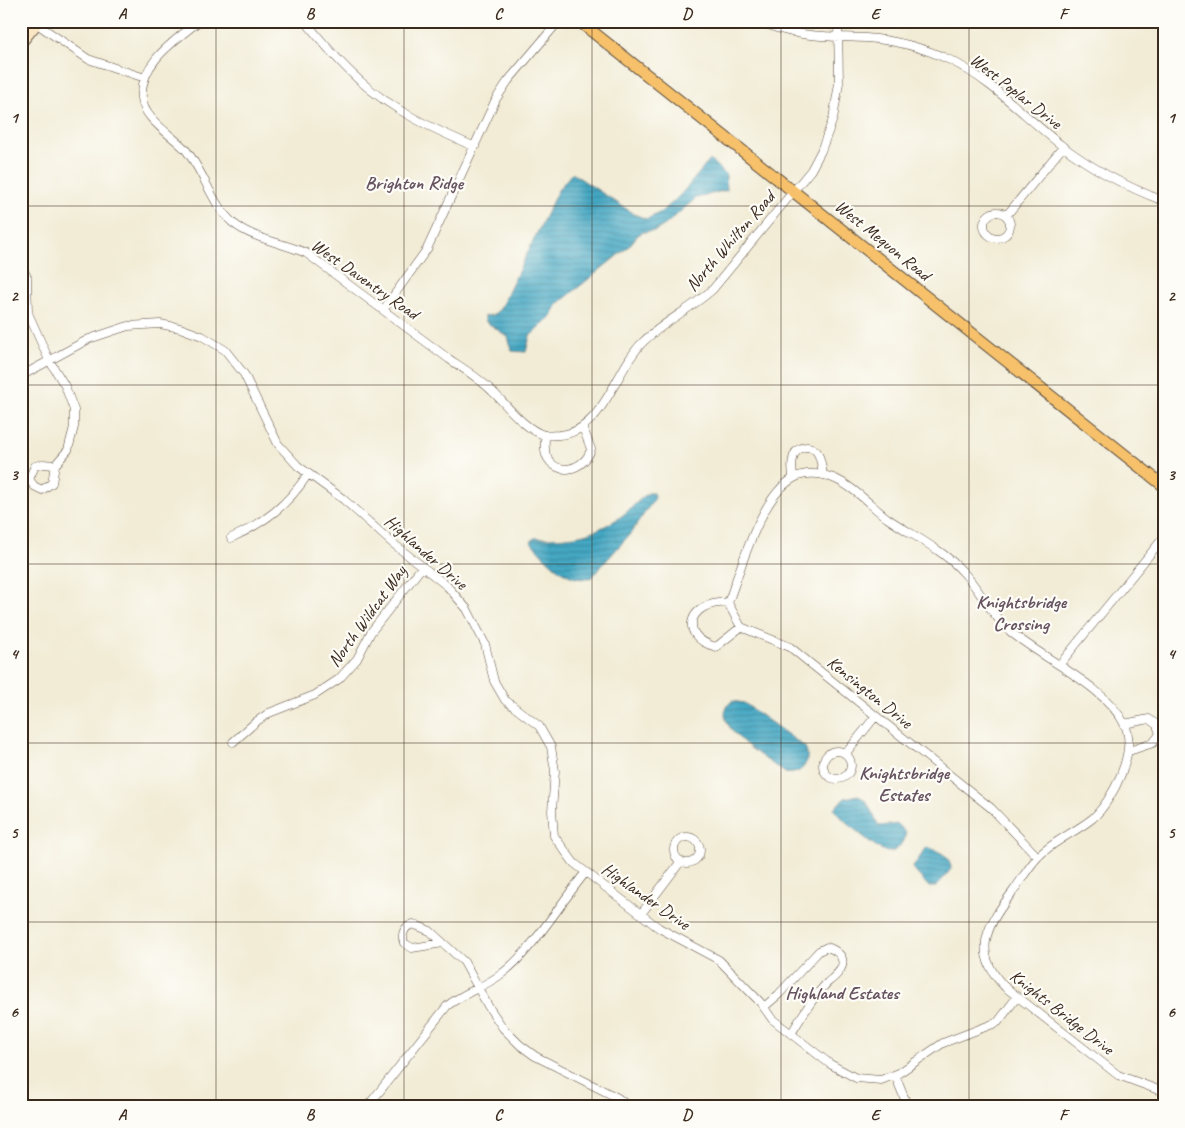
<svg xmlns="http://www.w3.org/2000/svg" width="1185" height="1128" font-family="Caveat,sans-serif">
	<defs>
		<pattern id="water-rules" width="6" height="5" patternUnits="userSpaceOnUse" patternTransform="scale(1.25)"><rect width="6" height="5" fill="#44a7c3"/><path d="M0 2.5h6" fill="none" stroke="#3a889e"/></pattern>
	</defs>
	<rect width="100%" height="100%" fill="#fdfcf7"/>
	<filter id="ink" filterUnits="userSpaceOnUse"><feTurbulence type="fractalNoise" baseFrequency=".02" numOctaves="2"/><feDisplacementMap in="SourceGraphic" scale="10" xChannelSelector="R" yChannelSelector="G"/><feConvolveMatrix kernelMatrix="1 2 1 2 8 2 1 2 1" color-interpolation-filters="sRGB"/></filter>
	<filter id="wash" filterUnits="userSpaceOnUse"><feTurbulence type="fractalNoise" baseFrequency=".0096" numOctaves="4" result="noise"/><feDisplacementMap in="SourceGraphic" scale="20" xChannelSelector="R" yChannelSelector="G"/><feGaussianBlur stdDeviation="1.12" result="paint"/><feColorMatrix in="noise" values="0 0 0 0 0 0 0 0 0 0 0 0 0 0 0 0 0 1.4 0 .05"/><feComposite in="paint" operator="in"/></filter>
	<g filter="url(#wash)">
		<rect width="100%" height="100%" fill="#f2ecd6"/>
		<path fill="url(#water-rules)" stroke="#406870" d="M710 160 726 175 727 190 696 198 665 225 655 231 643 232 638 235 628 247 558 304 551 317 530 336 526 352 512 351 508 337 485 321V316L493 315 500 309 558 190 572 173 634 214 646 219C672 211 692 180 710 160Z
			M648 493H653L655 498 630 534 592 577C569 586 545 558 531 542L534 538C566 538 586 538 614 521 627 514 636 502 648 493Z
			M732 701 744 703 805 747C812 762 801 776 785 773 769 760 704 724 732 701Z
			M858 795 866 801 879 826 898 824 906 833C904 840 898 852 889 852 878 852 845 821 836 812L834 808 845 798Z
			M927 847C938 851 951 855 951 869L936 887H929L912 868Z"/>
	</g>
	<g filter="url(#ink)">
		<g fill="none" stroke-linecap="round" stroke-linejoin="round">
			<defs>
				<path id="street" d="M199 21C176 40 139 63 142 98 143 119 172 135 185 149 204 171 211 204 233 223 253 239 283 243 306 253L449 359C464 369 479 378 492 391 508 406 523 428 544 435 548 436 555 435 559 435 604 432 615 369 643 342 663 322 691 309 713 289L811 170 821 151 833 119 839 83 838 21
					M305 21C322 42 339 62 359 80 393 111 434 129 475 147
					M759 21C794 38 828 36 866 38 894 40 924 48 950 60 991 80 1025 117 1061 145 1091 168 1129 188 1164 201
					M37 24 88 59 145 78
					M984 225a13 13 0 1 1 26 0a13 13 0 1 1-26 0Z
					M1006 216 1063 147
					M21 266 27 277 28 313 49 360 65 386 74 410V427L68 450 55 465 52 483 42 490 34 486 29 479 35 466 43 464 55 465
					M384 309 427 249 496 99 508 81 559 21
					M21 376 89 339 128 326 160 324 180 328 202 336 225 350 244 374 278 444 298 466 343 499 390 541 447 586 467 609 485 644 494 681 505 700 539 726 551 747 555 771 552 811 554 836 574 863 659 928 719 960 760 1002 772 1019 830 1064 856 1078 881 1080 899 1073 943 1043 998 1022 1017 997
					M545 435C545 442 544 449 546 455 556 478 585 470 591 449L583 428
					M793 478C793 472 791 465 793 459 795 447 809 443 817 452 821 458 822 468 823 475
					M231 538C264 523 288 505 308 474
					M728 603C690 600 676 636 716 647L741 627
					M1060 664 1164 537
					M1124 724 1149 719 1157 725 1160 734 1153 743 1129 751
					M233 742 257 721 269 713 315 695 339 679 357 659 371 632 422 567
					M823 765a14 14 0 1 1 28 0a14 14 0 1 1-28 0Z
					M846 753 875 717
					M674 850a13 13 0 1 1 26 0a13 13 0 1 1-26 0Z
					M1038 857 991 808 811 664 790 647 741 627 728 603C741 569 760 496 794 478 805 472 821 473 833 478 853 486 870 505 887 518 913 536 942 549 963 572 981 591 991 615 1011 632 1044 660 1105 685 1125 725 1137 751 1113 800 1093 818 1076 832 1053 841 1038 857 1029 866 1022 879 1014 890 989 923 969 951 1005 987L1118 1075 1164 1092
					M641 914 681 861
					M443 943 412 948 404 943C401 934 404 927 413 924L430 931 464 962 488 1006 503 1028 520 1045 535 1056 618 1098 629 1107
					M764 1007 778 995 819 951 827 947C835 950 845 955 842 966 840 973 833 978 827 983 813 997 802 1016 791 1034
					M895 1075 908 1107
					M368 1106 447 1006C463 993 484 987 500 975 532 952 560 903 586 872"/>
				<path id="secondary" d="M21 43 39 21"/>
				<path id="primary" d="M579 21 1164 486"/>
			</defs>
			<use href="#street" stroke="#56473a" stroke-width="9"/>
			<use href="#secondary" stroke="#56473a" stroke-width="12"/>
			<use href="#primary" stroke="#56473a" stroke-width="13"/>
			<use href="#street" stroke="#fff" stroke-width="8"/>
			<use href="#secondary" stroke="#fbe6c4" stroke-width="10"/>
			<use href="#primary" stroke="#f6c16b" stroke-width="11"/>
		</g>
	</g>
	<path fill="none" stroke="#3b2a1e" stroke-width="1" stroke-opacity="0.55" d="M216 21V1107M404 21V1107M592 21V1107M781 21V1107M969 21V1107M21 206H1164M21 385H1164M21 564H1164M21 743H1164M21 922H1164"/>
	<g text-anchor="middle" stroke-width="4.5" stroke-linejoin="round" paint-order="stroke">
		<g font-size="18" fill="#3b2a1e" stroke="#fdfcf7">
			<text transform="translate(1016 91) rotate(38)" y="6">West Poplar Drive</text>
			<text transform="translate(883 240) rotate(39)" y="6">West Mequon Road</text>
			<text transform="translate(730 241) rotate(-49)" y="6">North Whilton Road</text>
			<text transform="translate(365 279) rotate(35)" y="6">West Daventry Road</text>
			<text transform="translate(426 552) rotate(41)" y="6">Highlander Drive</text>
			<text transform="translate(367 616) rotate(-54)" y="6">North Wildcat Way</text>
			<text transform="translate(870 692) rotate(39)" y="6">Kensington Drive</text>
			<text transform="translate(646 896) rotate(35)" y="6">Highlander Drive</text>
			<text transform="translate(1062 1012) rotate(38)" y="6">Knights Bridge Drive</text>
		</g>
		<g font-size="19" font-weight="bold" fill="#675461" stroke="#fdfcf7">
			<text x="414" y="189">Brighton Ridge</text>
			<text x="1021" y="608">Knightsbridge<tspan x="1021" dy="22">Crossing</tspan></text>
			<text x="904" y="779">Knightsbridge<tspan x="904" dy="22">Estates</tspan></text>
			<text x="842" y="999">Highland Estates</text>
		</g>
	</g>
	<rect width="1185" height="1128" fill="none" stroke="#fdfcf7" stroke-width="55"/>
	<rect x="28" y="28" width="1130" height="1072" fill="none" stroke="#3b2a1e" stroke-width="2"/>
	<g font-size="16" text-anchor="middle" font-weight="bold" fill="#3b2a1e">
		<text x="122" y="19">A</text>
		<text x="310" y="19">B</text>
		<text x="498" y="19">C</text>
		<text x="687" y="19">D</text>
		<text x="875" y="19">E</text>
		<text x="1063" y="19">F</text>
		<text x="14" y="123">1</text>
		<text x="1171" y="123">1</text>
		<text x="14" y="301">2</text>
		<text x="1171" y="301">2</text>
		<text x="14" y="480">3</text>
		<text x="1171" y="480">3</text>
		<text x="14" y="659">4</text>
		<text x="1171" y="659">4</text>
		<text x="14" y="838">5</text>
		<text x="1171" y="838">5</text>
		<text x="14" y="1017">6</text>
		<text x="1171" y="1017">6</text>
		<text x="122" y="1120">A</text>
		<text x="310" y="1120">B</text>
		<text x="498" y="1120">C</text>
		<text x="687" y="1120">D</text>
		<text x="875" y="1120">E</text>
		<text x="1063" y="1120">F</text>
	</g>
</svg>
